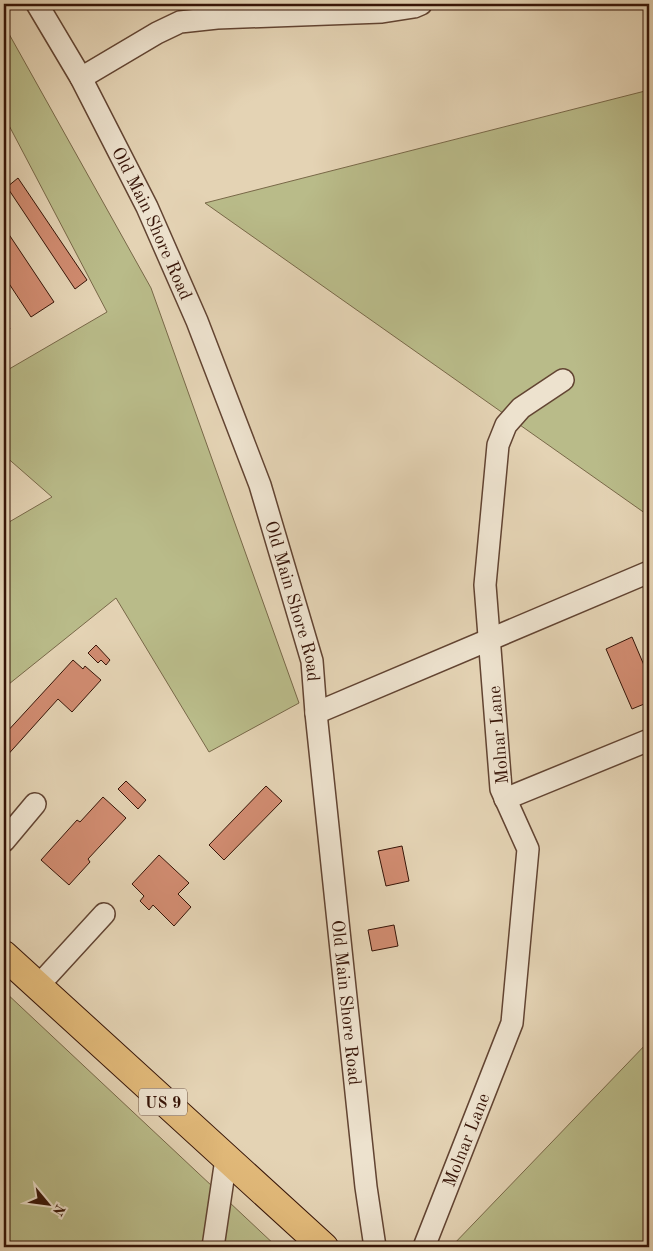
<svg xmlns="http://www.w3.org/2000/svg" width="653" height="1251" font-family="'Old Standard TT',serif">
	<rect width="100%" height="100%" fill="#e4d3b4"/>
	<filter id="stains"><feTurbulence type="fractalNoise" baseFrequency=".004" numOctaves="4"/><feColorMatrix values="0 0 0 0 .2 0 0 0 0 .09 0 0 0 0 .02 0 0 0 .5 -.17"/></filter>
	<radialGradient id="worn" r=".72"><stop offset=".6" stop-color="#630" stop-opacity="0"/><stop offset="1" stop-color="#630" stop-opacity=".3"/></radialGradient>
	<path fill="#b9bb89" stroke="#786848" d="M4 25 151 288 299 703 209 752 116 598 4 688V525L52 497 4 455V372L107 312 4 116Z
		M649 90V516L205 203Z
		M4 991 277 1247H4Z
		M649 1041V1247H451Z"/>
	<path fill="#d18c71" stroke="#361407" d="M18 178 87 280 75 289 7 187Z
		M4 227 54 302 31 317 4 276Z
		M4 320 10 329 4 334Z
		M632 637 649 677V702L632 709 606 649Z
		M96 645 110 660 106 665 101 660 98 663 88 653Z
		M73 660 83 669 85 666 101 680 72 712 58 699 4 759V735Z
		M126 781 146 800 138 809 118 789Z
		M266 786 282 801 224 860 209 845Z
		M103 797 126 818 88 859 90 862 69 885 41 860 77 820 80 822Z
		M402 846 409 881 386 886 378 851Z
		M159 855 189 883 178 894 191 907 174 926 153 905 149 910 140 901 144 896 132 884Z
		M394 925 398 946 372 951 368 930Z"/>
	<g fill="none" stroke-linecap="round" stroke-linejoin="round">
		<defs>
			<g id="minor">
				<path id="s1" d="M37 4 81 78 147 207 197 321 260 485 312 661 316 713 366 1187 375 1247"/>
				<path d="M81 78 157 33 180 22 217 18 382 12 414 7 421 4"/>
				<path d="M316 713 649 572"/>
				<path d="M505 799 649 740"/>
				<path d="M4 841 35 804"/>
				<path d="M38 986 104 914"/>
				<path d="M213 1247 226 1159"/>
				<path id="s2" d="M424 1247 512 1023 528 849 501 789 485 585 498 445 506 425 521 408 563 380"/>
			</g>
			<path id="highway" d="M4 955 324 1247"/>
		</defs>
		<use href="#minor" stroke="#624432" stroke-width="24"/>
		<use href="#highway" stroke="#361407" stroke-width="30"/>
		<use href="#minor" stroke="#ede2ce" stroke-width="21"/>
		<use href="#highway" stroke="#e2ba7a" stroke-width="28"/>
	</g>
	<g text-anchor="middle" stroke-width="5" stroke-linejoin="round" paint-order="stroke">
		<rect fill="#ede2ce" stroke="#6d5243" stroke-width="1" x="139" y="1088.5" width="48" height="27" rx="4"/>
		<g font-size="16" font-weight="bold" fill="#361407">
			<text x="163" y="1108">US 9</text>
		</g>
		<g font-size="18" fill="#361407" stroke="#ede2ce">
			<text dy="6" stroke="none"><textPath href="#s1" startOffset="248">Old Main Shore Road</textPath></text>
			<text dy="6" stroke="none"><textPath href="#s1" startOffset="652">Old Main Shore Road</textPath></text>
			<text transform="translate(498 735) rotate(-95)" y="6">Molnar Lane</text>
			<text dy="6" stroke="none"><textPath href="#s1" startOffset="1058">Old Main Shore Road</textPath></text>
			<text dy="6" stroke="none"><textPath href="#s2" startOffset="115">Molnar Lane</textPath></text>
		</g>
	</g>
	<rect width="653" height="1251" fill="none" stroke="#e4d3b4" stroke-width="20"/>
	<rect x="5" y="5" width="643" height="1241" fill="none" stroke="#361407" stroke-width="2.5"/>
	<rect x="10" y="10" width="633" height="1231" fill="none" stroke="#361407"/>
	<g transform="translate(48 1204) rotate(119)" stroke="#ede2ce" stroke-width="4" paint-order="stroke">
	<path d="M0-4L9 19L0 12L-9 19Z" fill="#361407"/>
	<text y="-8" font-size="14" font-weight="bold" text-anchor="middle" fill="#361407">N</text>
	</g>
	<rect width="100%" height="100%" filter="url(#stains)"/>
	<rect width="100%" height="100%" fill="url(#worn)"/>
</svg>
